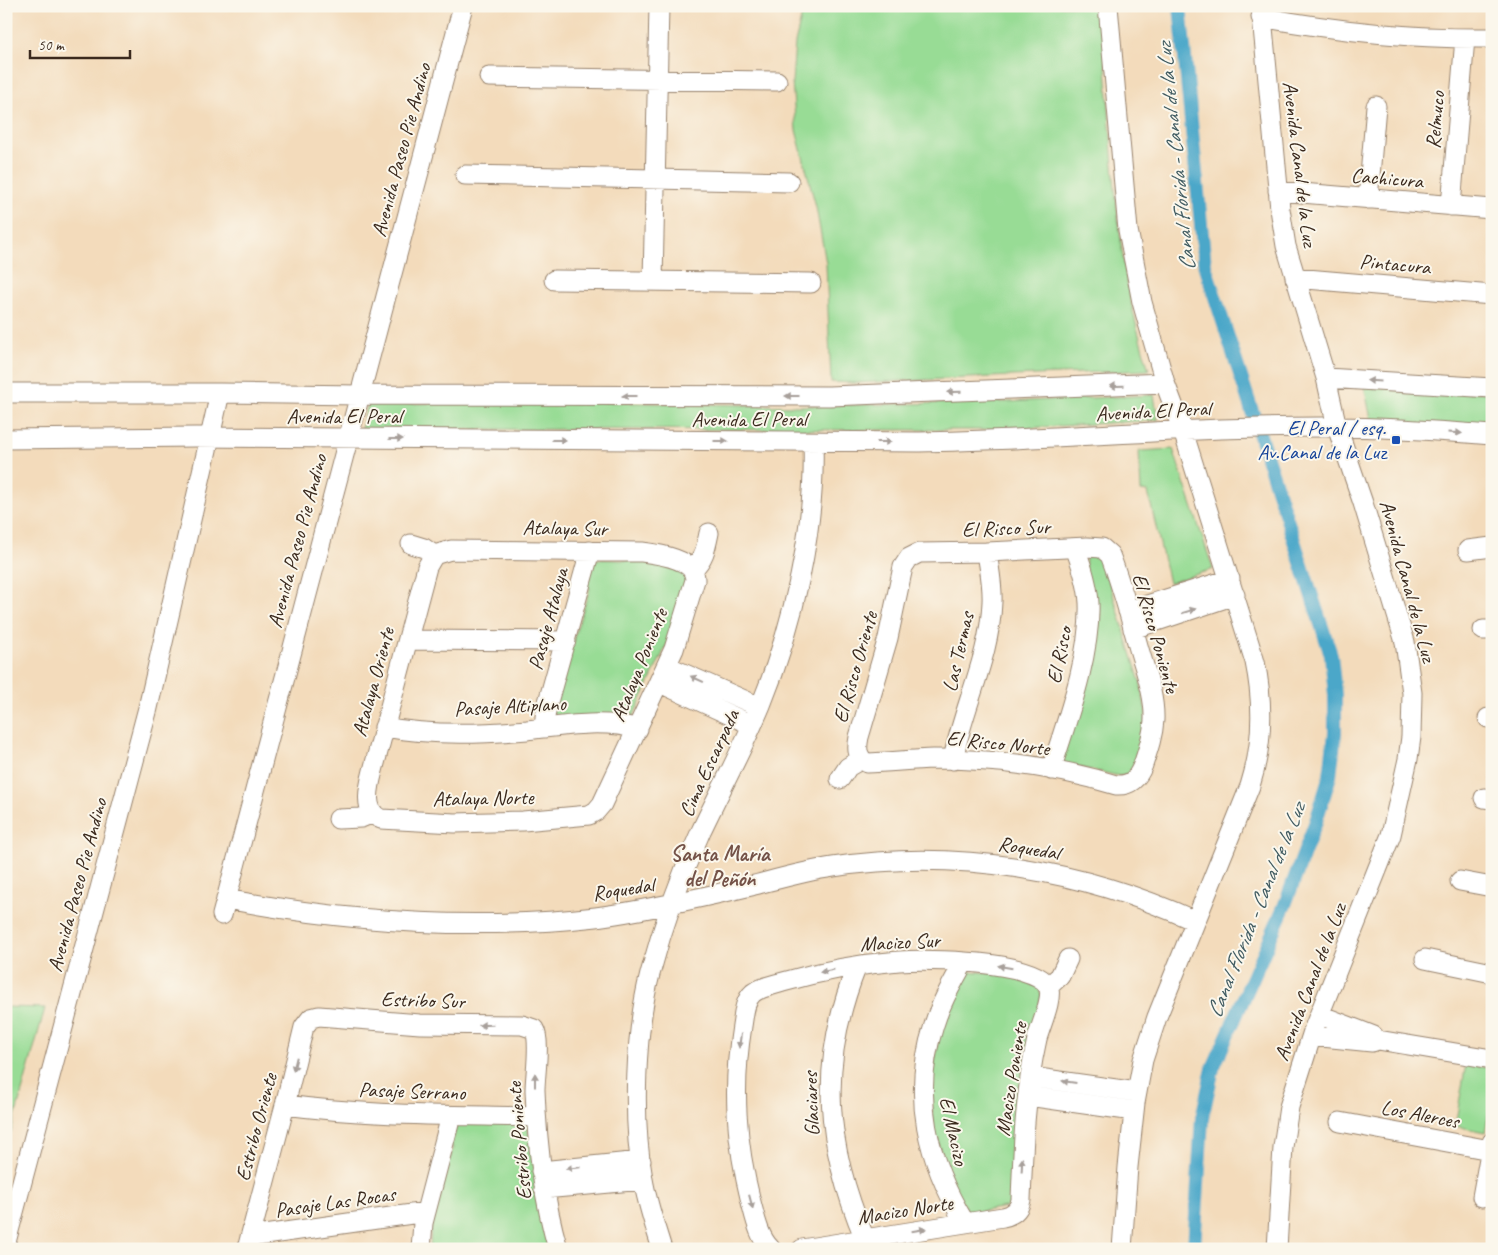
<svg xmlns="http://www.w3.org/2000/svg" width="1498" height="1255" font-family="Caveat,sans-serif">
	<rect width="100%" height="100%" fill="#fbf7ec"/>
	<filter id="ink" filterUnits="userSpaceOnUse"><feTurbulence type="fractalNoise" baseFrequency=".02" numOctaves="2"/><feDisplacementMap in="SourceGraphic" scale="10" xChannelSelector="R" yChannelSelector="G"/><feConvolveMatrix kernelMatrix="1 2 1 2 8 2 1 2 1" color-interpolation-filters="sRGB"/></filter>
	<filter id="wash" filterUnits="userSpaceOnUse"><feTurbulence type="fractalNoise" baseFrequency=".0096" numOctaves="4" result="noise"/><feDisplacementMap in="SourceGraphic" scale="20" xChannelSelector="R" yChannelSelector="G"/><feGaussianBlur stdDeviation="1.12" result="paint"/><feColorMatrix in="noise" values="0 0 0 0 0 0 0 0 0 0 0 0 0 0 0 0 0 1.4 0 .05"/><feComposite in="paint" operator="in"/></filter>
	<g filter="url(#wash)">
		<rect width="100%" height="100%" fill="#f3dbbb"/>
		<path fill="#98dc95" stroke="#6a835a" d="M804 6H1102C1108 87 1111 170 1122 250 1127 291 1137 331 1149 370L854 383 831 382 826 263 816 207 796 130 792 82 795 43Z
			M1364 386 1492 393V431L1372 424Z
			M1154 395 1158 420 994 430 361 429 368 404 592 402 800 406 1006 402Z
			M1173 449 1213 569 1169 583 1148 492 1141 491 1139 451Z
			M1086 556H1097L1103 562 1141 685 1146 713 1144 736 1131 770 1126 775 1119 776 1060 763 1078 702Z
			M595 559 644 561 667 565 685 573 686 580 668 642 632 719 553 724 554 699 590 588 586 586Z
			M968 971 1010 975 1038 986 1041 994 1010 1204 1006 1207 971 1213 968 1212 957 1194 934 1134 931 1086 940 1028Z
			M6 1007 45 1008 6 1150Z
			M1466 1064 1492 1069V1096L1485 1132 1455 1126Z
			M460 1120 527 1122 549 1249H430L431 1227 453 1147 448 1146Z"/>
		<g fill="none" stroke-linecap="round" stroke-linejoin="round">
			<path stroke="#4ba7c9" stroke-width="14" d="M1180 6 1205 266 1331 655 1335 695V733L1330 776 1316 821 1284 907 1213 1068 1202 1118 1194 1249"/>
		</g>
	</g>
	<g filter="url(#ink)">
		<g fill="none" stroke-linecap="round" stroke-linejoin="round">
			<defs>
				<path id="minor" d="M1108 6 1128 230 1142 302 1165 383 1183 431 1255 662C1264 705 1263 745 1250 786L1157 1017 1143 1060 1135 1103 1128 1167 1122 1249
					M1261 6 1280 209 1286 246 1326 378 1337 427 1363 503 1405 642 1412 693 1411 737 1408 759 1391 835 1314 1028 1289 1107 1283 1147 1277 1249
					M1261 17C1337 31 1415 39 1492 38
					M489 77 777 81
					M465 175 789 182
					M1278 191 1492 209
					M1368 199 1376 106
					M1451 206 1465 38
					M1295 278 1492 295
					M554 280 811 283
					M653 281 659 6
					M1326 378 1492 388
					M6 393H220L359 395 829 396 1165 383
					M6 439 196 437 919 442C1058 440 1197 426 1336 427 1388 427 1440 431 1492 435
					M411 544 424 548 434 555
					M1087 547 1102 548 1110 555C1121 583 1129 613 1137 642 1144 668 1155 694 1154 720 1153 736 1148 750 1143 765 1138 778 1131 786 1116 785 1058 767 993 759 933 759 911 760 889 762 867 763 856 757 857 747 859 737L888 638 903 567 909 558 919 553 987 552Z
					M451 550 642 552C658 554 696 559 695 580L674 649 602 804 596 811 589 815 523 821 455 823 381 819C361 811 370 783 374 767L427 567 434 555Z
					M1468 550 1492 547
					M693 569C704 559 706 548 709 533
					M1128 611 1230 579
					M1133 629 1235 595
					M1483 630H1492
					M409 640 566 641
					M667 666 760 707
					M660 683 752 725
					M1488 718H1492
					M384 727C427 735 483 734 527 730 562 726 603 719 638 729
					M545 728V717L548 702 590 551
					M953 760C963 707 990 657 992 602 993 585 989 568 987 552
					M1051 770C1067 720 1091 655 1089 603 1088 584 1082 566 1075 548
					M840 779 848 767 862 759
					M1484 798 1492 799
					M338 819 361 818 373 813
					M1460 881 1492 887
					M226 899C348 922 472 931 596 917 648 910 700 898 751 886 778 879 805 871 833 867 956 848 1083 870 1195 921
					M222 915 463 6
					M1425 959 1492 973
					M964 962C953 982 941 1002 934 1025 911 1096 927 1160 965 1223
					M857 966C818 1063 825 1144 865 1239
					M1048 987 1060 976 1068 959
					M1320 1015 1374 1036
					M1312 1036 1372 1042 1378 1040 1492 1059
					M1031 1077 1137 1092
					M1028 1096 1134 1111
					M285 1105C368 1116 453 1115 536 1117
					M1340 1122 1490 1150
					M541 1171 641 1161
					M544 1189 643 1180
					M1482 1197 1492 1142
					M250 1237 426 1212
					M6 1242 148 708 220 393
					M247 1249 285 1105 304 1027 311 1018 319 1016 420 1024 522 1025 534 1029C541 1040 535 1075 535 1090 537 1144 543 1197 558 1249
					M421 1249 423 1223 451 1116
					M662 1249C655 1226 647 1203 643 1179 632 1120 635 1032 650 974 663 925 680 877 701 831 721 789 743 748 761 705 793 627 816 527 813 442
					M771 1249C759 1238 755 1217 751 1202 736 1142 732 1088 742 1026 744 1015 744 1001 753 993 761 987 773 985 783 982 821 971 860 964 899 961 927 959 1034 960 1048 986 1054 997 1040 1027 1037 1039 1025 1092 1023 1147 1021 1200 1019 1210 1013 1215 1003 1217L802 1249"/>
			</defs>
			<use href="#minor" stroke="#97826c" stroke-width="21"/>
			<use href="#minor" stroke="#fff" stroke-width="19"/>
		</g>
		<defs><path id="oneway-solid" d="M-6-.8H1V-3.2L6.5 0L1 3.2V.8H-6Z" transform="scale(1.25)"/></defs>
		<g fill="#a79f9a">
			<use href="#oneway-solid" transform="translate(1374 381) rotate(-177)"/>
			<use href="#oneway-solid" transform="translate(1117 386) rotate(178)"/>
			<use href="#oneway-solid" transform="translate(954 392) rotate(178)"/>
			<use href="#oneway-solid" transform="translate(629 396) rotate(-180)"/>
			<use href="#oneway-solid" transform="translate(792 396) rotate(-180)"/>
			<use href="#oneway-solid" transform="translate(1455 433) rotate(4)"/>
			<use href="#oneway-solid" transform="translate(396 439)"/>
			<use href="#oneway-solid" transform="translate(559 440)"/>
			<use href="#oneway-solid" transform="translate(721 441)"/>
			<use href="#oneway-solid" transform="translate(884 442)"/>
			<use href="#oneway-solid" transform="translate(1189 611) rotate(-18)"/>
			<use href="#oneway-solid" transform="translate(697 679) rotate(-156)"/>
			<use href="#oneway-solid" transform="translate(1005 967) rotate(-170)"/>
			<use href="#oneway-solid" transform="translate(827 971) rotate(169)"/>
			<use href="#oneway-solid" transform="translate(486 1025) rotate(179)"/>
			<use href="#oneway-solid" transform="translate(740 1041) rotate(98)"/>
			<use href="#oneway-solid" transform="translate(295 1064) rotate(104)"/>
			<use href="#oneway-solid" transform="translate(535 1080) rotate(-90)"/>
			<use href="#oneway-solid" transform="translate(1069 1082) rotate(-172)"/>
			<use href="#oneway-solid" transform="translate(1022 1165) rotate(-87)"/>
			<use href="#oneway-solid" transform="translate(573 1168) rotate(174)"/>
			<use href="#oneway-solid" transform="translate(751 1202) rotate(75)"/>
			<use href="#oneway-solid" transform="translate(919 1230) rotate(-9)"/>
		</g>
	</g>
	<rect fill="#1a4fb4" stroke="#fbf7ec" stroke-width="2" x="1391" y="435" width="10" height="10" rx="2.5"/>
	<g text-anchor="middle" stroke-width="4" stroke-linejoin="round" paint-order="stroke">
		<g font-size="21" fill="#3b2a1e" stroke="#fbf7ec">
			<text transform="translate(1435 120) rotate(-85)" y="7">Relmuco</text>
			<text transform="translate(401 150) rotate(-75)" y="7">Avenida Paseo Pie Andino</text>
			<text transform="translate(1300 164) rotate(83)" y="7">Avenida Canal de la Luz</text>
			<text transform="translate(1387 178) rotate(5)" y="7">Cachicura</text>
			<text transform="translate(1395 264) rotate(5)" y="7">Pintacura</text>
			<text transform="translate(1153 411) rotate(-3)" y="7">Avenida El Peral</text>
			<text x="344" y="423">Avenida El Peral</text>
			<text x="749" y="426">Avenida El Peral</text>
			<text transform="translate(565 528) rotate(1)" y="7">Atalaya Sur</text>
			<text transform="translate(1006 528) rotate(-2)" y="7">El Risco Sur</text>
			<text transform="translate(297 541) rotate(-75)" y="7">Avenida Paseo Pie Andino</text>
			<text transform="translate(1408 581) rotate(75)" y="7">Avenida Canal de la Luz</text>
			<text transform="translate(548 619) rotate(-75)" y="7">Pasaje Atalaya</text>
			<text transform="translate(1156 633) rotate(74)" y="7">El Risco Poniente</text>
			<text transform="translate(958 652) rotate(-77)" y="7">Las Termas</text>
			<text transform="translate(1059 655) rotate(-78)" y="7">El Risco</text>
			<text transform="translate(639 665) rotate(-68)" y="7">Atalaya Poniente</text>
			<text transform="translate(855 667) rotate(-74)" y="7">El Risco Oriente</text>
			<text transform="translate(373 682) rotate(-75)" y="7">Atalaya Oriente</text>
			<text transform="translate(510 706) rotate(-3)" y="7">Pasaje Altiplano</text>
			<text transform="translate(998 743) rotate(6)" y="7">El Risco Norte</text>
			<text transform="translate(709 763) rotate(-65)" y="7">Cima Escarpada</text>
			<text transform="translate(483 798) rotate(-1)" y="7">Atalaya Norte</text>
			<text transform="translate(1029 848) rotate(9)" y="7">Roquedal</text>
			<text transform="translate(77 885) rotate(-75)" y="7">Avenida Paseo Pie Andino</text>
			<text transform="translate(623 889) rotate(-9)" y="7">Roquedal</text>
			<text transform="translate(900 942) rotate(-3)" y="7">Macizo Sur</text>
			<text transform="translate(1310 982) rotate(-69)" y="7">Avenida Canal de la Luz</text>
			<text transform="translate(423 1000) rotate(2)" y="7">Estribo Sur</text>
			<text transform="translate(1011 1079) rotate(-81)" y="7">Macizo Poniente</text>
			<text transform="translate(412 1091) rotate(2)" y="7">Pasaje Serrano</text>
			<text transform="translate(811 1104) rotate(-92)" y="7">Glaciares</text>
			<text transform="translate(1420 1114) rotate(11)" y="7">Los Alerces</text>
			<text transform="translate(256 1127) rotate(-75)" y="7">Estribo Oriente</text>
			<text transform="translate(954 1131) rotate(77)" y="7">El Macizo</text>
			<text transform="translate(519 1141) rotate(-95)" y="7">Estribo Poniente</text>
			<text transform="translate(335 1202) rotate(-8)" y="7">Pasaje Las Rocas</text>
			<text transform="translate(905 1210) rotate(-9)" y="7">Macizo Norte</text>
		</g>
		<g font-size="21" fill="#164399" stroke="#fbf7ec" text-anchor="end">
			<text x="1386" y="435">El Peral / esq.<tspan x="1386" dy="24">Av.Canal de la Luz</tspan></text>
		</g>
		<g font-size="22" font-style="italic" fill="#415c62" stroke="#fbf7ec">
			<text transform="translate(1175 157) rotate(-96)" y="8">Canal Florida - Canal de la Luz</text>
			<text transform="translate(1255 910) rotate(-68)" y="8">Canal Florida - Canal de la Luz</text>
		</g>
		<g font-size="22" font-weight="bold" fill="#745248" stroke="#fbf7ec">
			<text x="720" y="861">Santa María<tspan x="720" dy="25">del Peñón</tspan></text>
		</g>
	</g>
	<rect width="1498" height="1255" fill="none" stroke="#fbf7ec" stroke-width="25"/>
	<path d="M30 50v8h100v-8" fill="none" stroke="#3b2a1e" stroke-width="2.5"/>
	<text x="38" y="50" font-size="15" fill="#3b2a1e" stroke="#fbf7ec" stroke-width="4" paint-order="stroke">50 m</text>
</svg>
